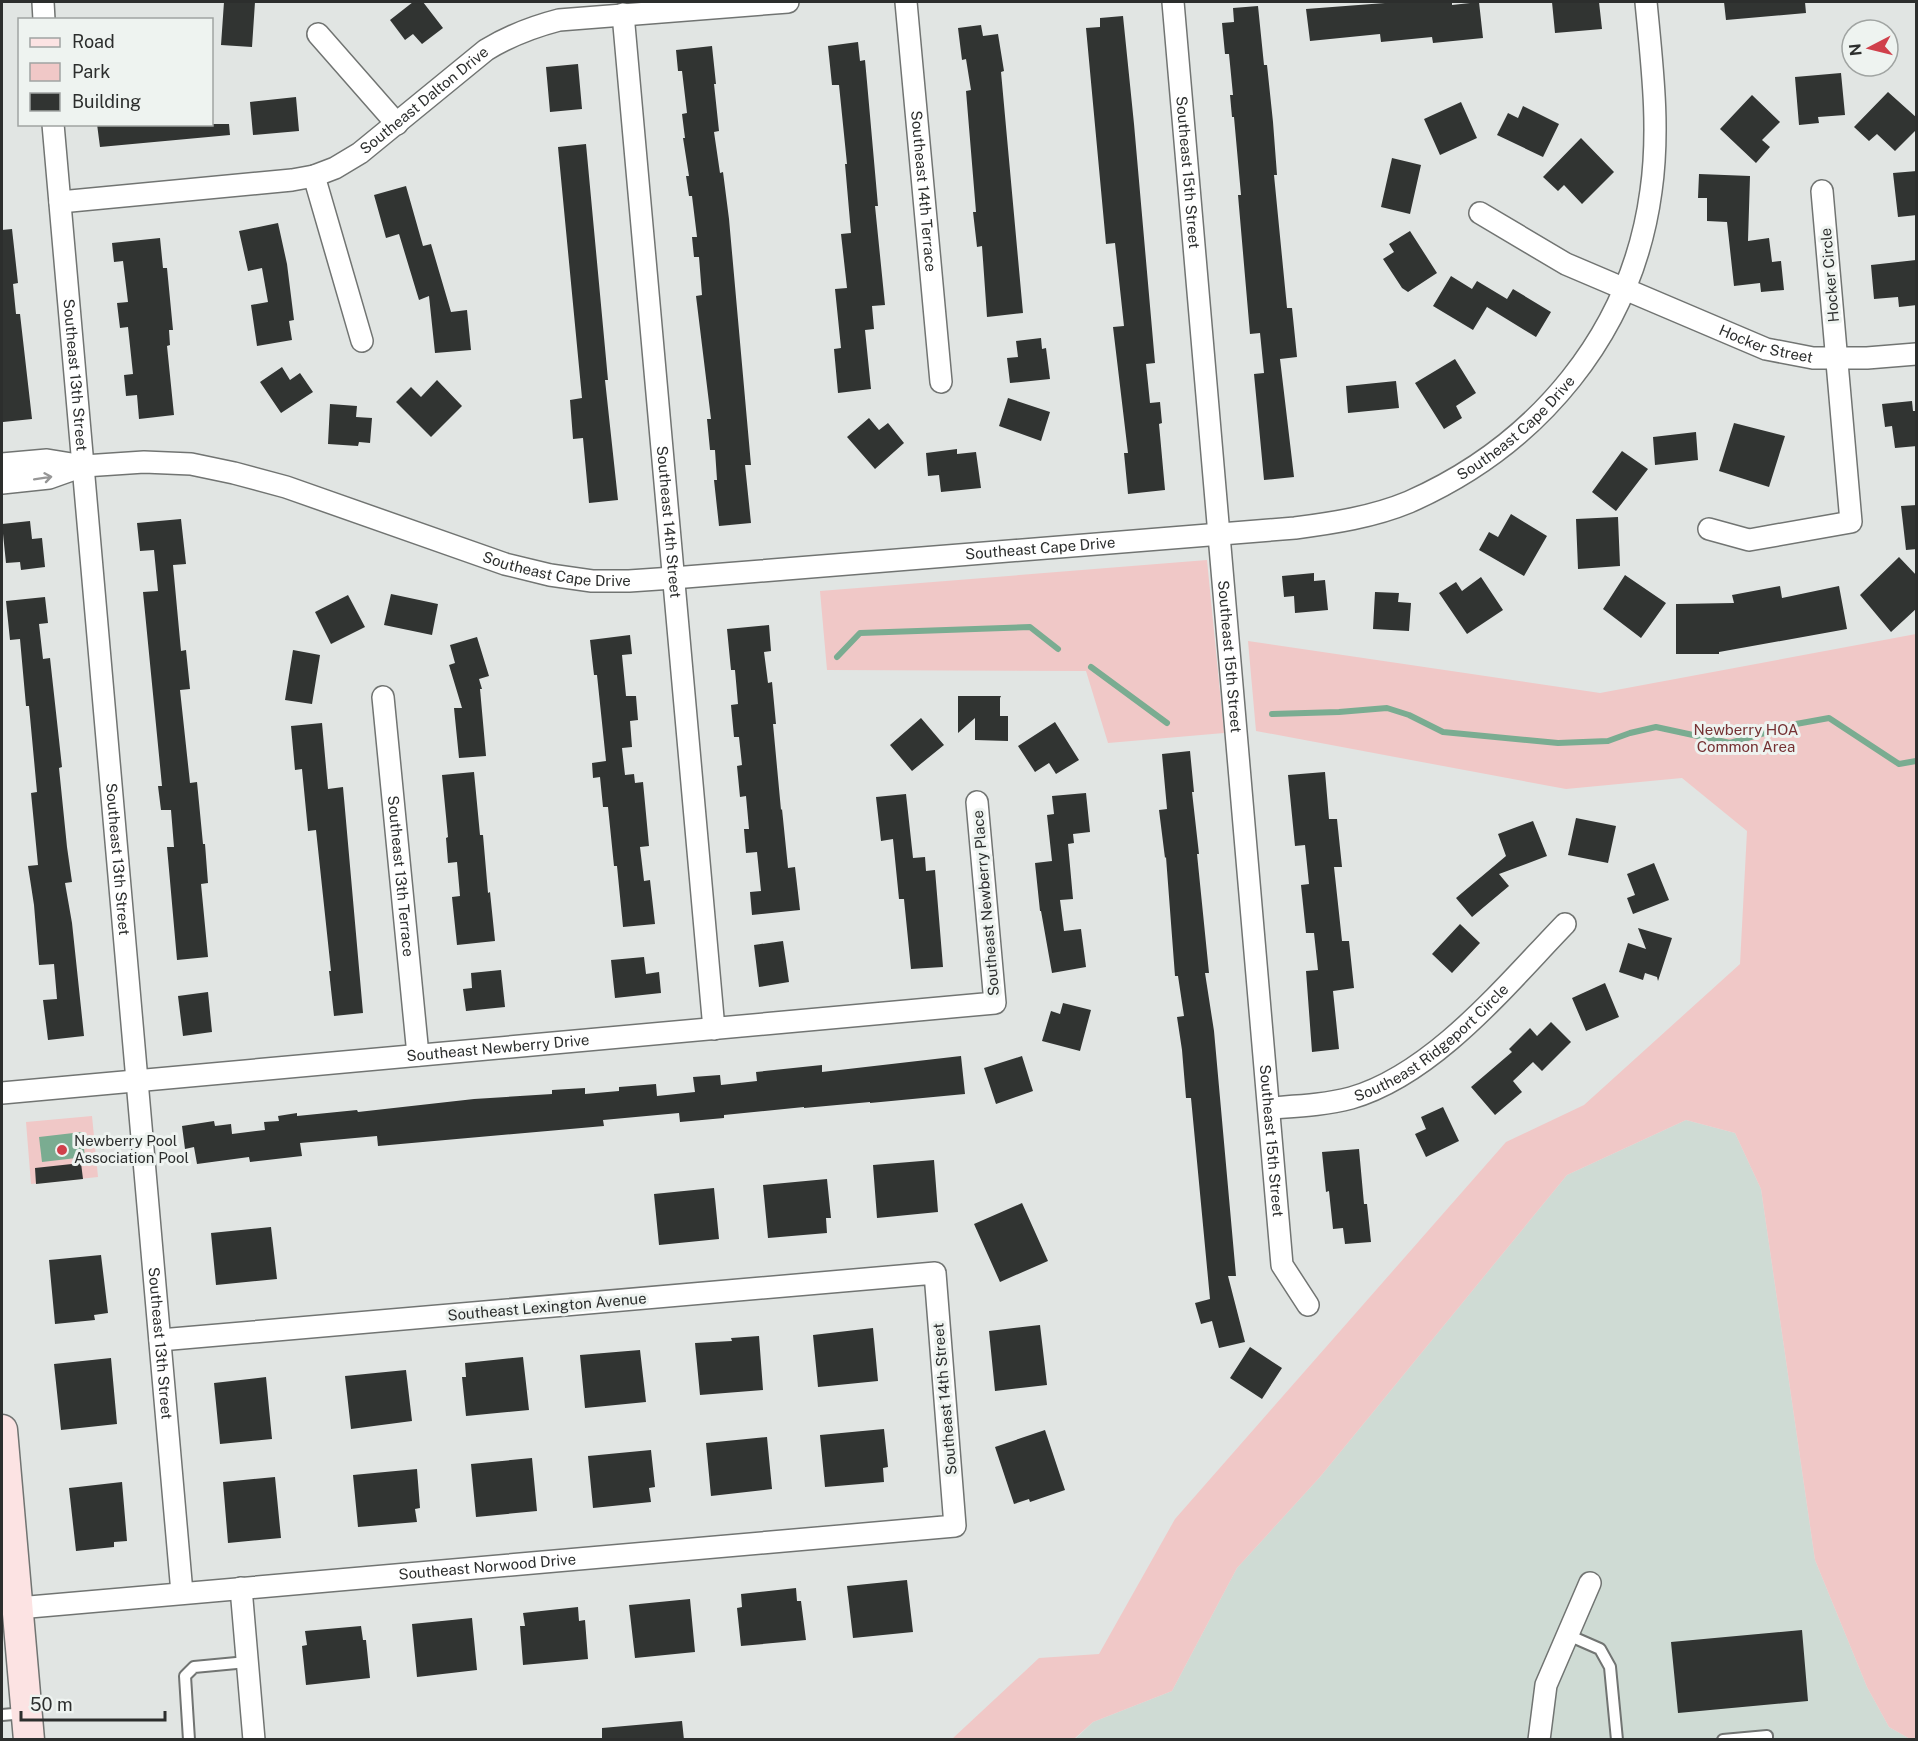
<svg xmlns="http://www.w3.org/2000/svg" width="1918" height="1741" font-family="'Public Sans',sans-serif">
	<rect width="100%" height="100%" fill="#e1e5e3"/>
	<path fill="#cfdbd4" d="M1686 1120 1735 1133 1761 1189 1815 1560 1867 1687 1889 1727 1910 1739 1074 1740 1093 1722 1172 1691 1237 1568 1320 1477 1567 1175Z"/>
	<path fill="#f0c8c7" d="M1207 560 1224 733 1108 743 1086 671 827 670 820 591Z
		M1916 634V1739H1910L1889 1727 1867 1687 1815 1560 1761 1189 1735 1133 1686 1120 1567 1175 1320 1477 1237 1568 1172 1691 1093 1722 1074 1739H952L1039 1658 1099 1654 1175 1519 1506 1142 1584 1105 1740 964 1747 831 1682 778 1566 789 1256 731 1248 641 1600 693Z
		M92 1116 98 1177 31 1184 26 1122Z"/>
	<path fill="#7aac91" d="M82 1132 85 1157 42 1162 39 1137Z"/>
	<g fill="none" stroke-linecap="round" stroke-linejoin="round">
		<path stroke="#7aac91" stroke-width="6" d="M837 657 860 633 1030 627 1058 649
			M1091 667 1167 723
			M1272 714 1339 712 1387 708 1409 715 1443 732 1558 743 1608 741 1630 733 1656 727 1730 743 1796 724 1829 718 1899 764 1916 761"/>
	</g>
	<path fill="#313432" d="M224 2H255L252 47 221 45Z
		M413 2H423L443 28 422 44 413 34 405 40 390 20Z
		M1398 2H1452V5L1479 2 1483 38 1433 43 1432 37 1381 42 1380 34 1310 41 1306 9Z
		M1552 2H1599L1602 29 1555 33Z
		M1724 2H1805L1806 13 1726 20Z
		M1258 6 1264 65H1267L1273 122 1277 175H1274L1287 308H1292L1297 357 1280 359 1294 477 1264 480 1254 374 1264 373 1260 333 1250 334 1238 195H1241L1234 117H1232L1230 95H1233L1229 54H1225L1222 23 1234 22 1233 8Z
		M1123 16 1134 124 1155 363 1146 364 1150 403 1160 402 1162 423 1159 424 1165 490 1128 494 1124 453H1128L1113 327 1124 326 1115 243 1106 244 1086 28 1100 27V18Z
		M981 25 983 36 998 34 1004 71 1001 72 1023 313 987 317 982 246 977 247 973 212H976L966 91 971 90 966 59 962 60 958 28Z
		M858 42 860 61 865 60 867 82 878 206H875L885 305 872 306 874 329 865 330 871 389 838 393 834 349 841 348 835 289 847 288 841 234 851 233 845 164H847L839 85H832L828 46Z
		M712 46 716 84H714L719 131 714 132 720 173 723 172 729 219 751 465H745L751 523 719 526 714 480H717L715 450H710L707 419H711L696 296 702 295 699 257H694L692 237H697L692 196H689L686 176H689L683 138H685L682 114 687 113 682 71H678L676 50Z
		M578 64 582 109 550 112 546 67Z
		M1841 73 1845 115 1818 117 1819 123 1799 125 1795 77Z
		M1888 92 1917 118V129L1895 151 1877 134 1869 141 1854 127Z
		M1752 95 1780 122 1762 140 1770 147 1756 163 1720 129Z
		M296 97 299 131 253 135 250 102Z
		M1461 102 1477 138 1440 155 1424 119Z
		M1523 106 1559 124 1543 157 1497 135 1508 113 1518 118Z
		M97 124H229L230 135 100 147Z
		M1581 138 1614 172 1582 204 1564 185 1558 191 1543 177Z
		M586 144 608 380H605L618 500 589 503 583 438 573 439 570 400 582 398 558 147Z
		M1392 158 1421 165 1410 214 1381 207Z
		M1917 171V215L1898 217 1893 173Z
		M1699 174 1750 176 1748 241 1769 238 1772 262 1781 261 1784 290 1761 292 1760 283 1734 286 1727 222 1707 221V198H1698Z
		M406 186 423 246 431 244 451 312 467 310 471 350 435 353 429 296 419 300 399 234 386 238 374 195Z
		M278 223 287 264 294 320 289 321 292 340 257 346 251 305 268 302 262 268 248 271 239 231Z
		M12 229 18 283 13 284 16 314H20L32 419 3 422 2 404V230Z
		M1410 231 1437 273 1408 292 1402 288 1383 259 1394 252 1389 244Z
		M160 238 163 268H167L173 330H169L170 345 167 346 174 415 139 419 137 395 126 396 124 375 133 374 128 327 120 328 117 303 128 302 123 261 114 262 112 243Z
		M1916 260 1917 305 1899 307 1898 297 1874 299 1871 265Z
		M1451 276 1472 289 1477 281 1507 299 1513 289 1551 312 1536 337 1487 307 1473 330 1433 306Z
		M1041 338 1042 349 1046 348 1050 379 1010 383 1007 358 1018 357 1016 341Z
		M1455 359 1476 393 1456 406 1462 418 1444 429 1415 383Z
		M282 367 290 380 300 373 313 392 281 413 260 382Z
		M437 380 462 406 431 437 396 402 411 387 421 397Z
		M1396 381 1399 408 1348 413 1346 386Z
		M1008 398 1050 412 1041 441 999 426Z
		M1912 401 1913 411H1917V446L1895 448 1892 426 1885 427 1882 404Z
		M330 404 357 406 356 417 372 418 370 443 359 442 358 446 328 444Z
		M869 418 879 430 888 423 904 443 875 469 847 437Z
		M1734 423 1785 436 1769 487 1719 471Z
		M1696 432 1698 460 1655 465 1653 437Z
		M957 449V454L976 452 981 488 941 492 939 475 928 476 926 453Z
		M1622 451 1648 469 1616 511 1592 492Z
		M1917 505V549L1906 550 1901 506Z
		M1511 514 1547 536 1524 576 1479 550 1489 532 1498 537Z
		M1618 517 1620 566 1578 569 1576 519Z
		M181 519 186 564 173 565 181 651 186 650 190 689 180 690 190 783 197 782 203 844H205L208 883 201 884 208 957 177 960 167 847H174L171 810H161L158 786H162L143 592 158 591 154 550 140 551 137 523Z
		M30 521 32 539 42 538 45 567 21 570 20 562 6 563 2 524Z
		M1899 557 1917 576V608L1891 632 1860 595Z
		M1314 573V581L1325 580 1328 610 1295 613 1294 596 1284 597 1282 576Z
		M1625 575 1666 603 1641 638 1603 609Z
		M1481 577 1503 610 1467 634 1439 593 1456 582 1462 591Z
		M1780 586 1782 598 1839 586 1847 629 1719 652V654H1676V604L1734 603 1732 595Z
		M1375 592 1399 593 1398 602 1411 603 1409 631 1373 629Z
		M391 594 438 604 432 635 384 625Z
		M348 595 365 627 331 644 315 612Z
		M45 597 48 623 39 624 43 659 50 658 62 767 59 768 67 847 72 882 65 883 72 923 84 1036 48 1040 43 1000 57 999 54 964 39 965 34 905 28 866 38 865 31 793 37 792 29 706H26L20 639 10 640 6 601Z
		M769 625 771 651 764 652 768 683 772 682 776 724H773L781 810 782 809 788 868 795 867 800 910 752 915 750 892 761 891 757 852 746 853 744 829H749L746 796 740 797 737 766 742 765 739 737H734L731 705 738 704 735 670H731L727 629Z
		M630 635 632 654 622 655 626 696H636L638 720 630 721 632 747 622 748 625 775 634 774 635 783 643 782 649 846 640 847 644 881 650 880 655 924 623 927 617 866H614L608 807H603L600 777 593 778 592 763 606 761 597 675H594L590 640Z
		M477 637 489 676 479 679 482 689H480L486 756 459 758 454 708H462L449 665 455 663 450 645Z
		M293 650 320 655 312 704 285 700Z
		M958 696H1001L1000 698V716H1008V741L975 740V718L958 733Z
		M921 718 944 745 912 771 890 745Z
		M1055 722 1079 760 1056 774 1049 763 1035 772 1018 746Z
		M322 723 328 789 343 787 363 1013 334 1016 329 971H331L316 830 308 831 302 769 295 770 291 726Z
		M1190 751 1194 792H1192L1199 854H1197L1209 973H1205L1214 1031 1236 1276H1228L1245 1342 1219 1348 1212 1321 1201 1324 1195 1303 1210 1299 1191 1098H1186L1182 1050 1177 1017 1184 1016 1178 976H1175L1166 857 1165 858 1159 810 1167 809 1162 754Z
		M474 772 480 835H483L488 893 490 892 495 941 457 945 452 897 460 896 457 862 448 863 446 838 448 837 442 775Z
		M1325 772 1329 819H1337L1342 867H1334L1342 941H1349L1354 988 1333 991 1339 1049 1312 1052 1306 971 1318 970 1314 933H1306L1301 885 1309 884 1305 845 1295 846 1288 775Z
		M1086 793 1090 832 1073 834 1074 843 1068 844 1073 899 1060 900 1064 931 1081 929 1086 967 1052 973 1041 911H1040L1035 863 1052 861 1047 815 1054 814 1052 796Z
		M906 794 913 858 925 857 926 871 935 870 943 967 911 969 904 899H899L893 839 881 841 876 797Z
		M1576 818 1616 826 1608 863 1568 855Z
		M1533 821 1547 856 1499 874 1509 886 1472 917 1456 898 1506 856 1498 834Z
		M1654 863 1669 900 1633 914 1627 898 1635 895 1627 874Z
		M1460 924 1480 943 1452 973 1432 954Z
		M1638 928 1672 938 1658 981 1657 977 1645 973 1643 980 1619 972 1628 943 1646 949Z
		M783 941 789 982 759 987 754 945Z
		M644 957 646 974 659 972 661 993 615 998 611 960Z
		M501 970 505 1007 466 1011 463 989 472 988 471 973Z
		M1605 983 1619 1017 1586 1031 1572 998Z
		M208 992 212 1032 183 1036 178 996Z
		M1063 1003 1091 1010 1080 1051 1042 1041 1051 1011 1060 1014Z
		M1551 1022 1571 1042 1542 1071 1533 1062 1513 1081 1522 1092 1495 1115 1471 1087 1512 1052 1509 1049 1530 1028 1537 1036Z
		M961 1056 965 1094 870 1103V1102L804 1108V1107L724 1115V1118L680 1122 679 1113 603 1120 604 1126 378 1146 377 1136 300 1143 302 1156 250 1162 249 1157 197 1164 194 1147 185 1149 182 1126 214 1121 215 1126 231 1124 232 1134 265 1130 264 1122 279 1121 278 1116 297 1113V1116L357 1110 358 1112 474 1099 552 1094V1090L585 1088V1094L619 1091V1087L656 1084 657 1096 695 1092 693 1077 720 1075 721 1085 757 1081 756 1072 822 1065V1072Z
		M1022 1056 1033 1091 996 1104 984 1068Z
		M1443 1107 1459 1141 1426 1157 1415 1134 1426 1129 1421 1117Z
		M1359 1149 1364 1204H1367L1371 1242 1345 1244 1343 1228 1333 1229 1329 1191 1326 1192 1322 1152Z
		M934 1160 938 1212 877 1218 873 1165Z
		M81 1163 83 1179 36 1184 35 1168Z
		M827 1179 831 1218H826L827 1233 768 1238 763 1185Z
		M714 1188 719 1239 659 1245 654 1194Z
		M1022 1203 1048 1261 1000 1282 974 1224Z
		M271 1227 277 1279 216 1285 211 1233Z
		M101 1255 108 1313 94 1315 95 1320 55 1324 49 1260Z
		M1040 1325 1047 1385 995 1391 989 1331Z
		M873 1328 878 1381 818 1387 813 1335Z
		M759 1336 763 1390 700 1395 695 1343 732 1341 731 1338Z
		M1250 1347 1282 1368 1262 1399 1230 1378Z
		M640 1350 646 1402 585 1408 580 1355Z
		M523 1357 529 1410 466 1416 462 1377H466L465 1363Z
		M111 1358 117 1424 61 1430 54 1364Z
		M406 1370 412 1421 351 1429 345 1376Z
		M266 1377 272 1439 220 1444 214 1383Z
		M884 1429 888 1467 883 1468 884 1482 825 1487 820 1435Z
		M1045 1430 1065 1490 1030 1502 1029 1499 1014 1504 995 1447Z
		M767 1437 772 1489 711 1496 706 1443Z
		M651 1450 655 1487 649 1488 651 1502 593 1508 588 1456Z
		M532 1458 537 1511 476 1517 471 1464Z
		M417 1469 420 1508 415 1509 417 1522 358 1527 353 1475Z
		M275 1477 281 1538 228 1543 223 1482Z
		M122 1482 127 1541 114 1542V1547L76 1551 69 1488Z
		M907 1580 913 1632 853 1638 847 1586Z
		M796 1588 797 1601H801L806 1640 741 1646 737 1608 742 1607 741 1594Z
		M690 1599 695 1652 635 1658 629 1605Z
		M578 1607 579 1621 585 1620 588 1659 523 1665 520 1626H525L523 1613Z
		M472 1618 477 1670 417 1677 412 1624Z
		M361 1626 363 1640H366L370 1678 306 1685 302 1646 307 1645 305 1631Z
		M1802 1630 1808 1701 1678 1713 1671 1642Z
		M682 1721 684 1740H602V1728Z"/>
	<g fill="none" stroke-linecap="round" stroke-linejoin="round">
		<defs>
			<path id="lane" d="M1568 1635 1600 1649 1610 1667 1617 1740
				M2 1715 25 1713
				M189 1740 185 1676 194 1667 247 1662
				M1723 1740 1767 1736V1740"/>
			<g id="street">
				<path d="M43 2 44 20"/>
				<path id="s1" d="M906 2 941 382"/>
				<path id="s2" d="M1173 2 1282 1265 1308 1305"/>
				<path id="s3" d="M623 14 714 1029"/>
				<path d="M318 34 397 124"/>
				<path id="s4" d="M53 124 182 1593"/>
				<path d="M314 176 362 341"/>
				<path id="s5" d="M60 202 292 180 314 176 335 168 360 153 486 50C509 36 532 27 559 20L788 2"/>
				<path id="s6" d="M1480 213 1566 264 1766 349 1813 358H1867L1916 354"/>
				<path id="s7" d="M2 464 47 460 84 466 144 462 191 464 234 473 286 487 505 564 550 575 592 581H629L673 578 1295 528C1333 523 1373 517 1409 502 1538 445 1632 333 1651 191 1660 128 1652 65 1646 2"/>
				<path d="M2 483 49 478 80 467"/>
				<path d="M1709 529 1749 540 1851 522 1822 191"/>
				<path id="s8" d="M383 697 418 1055"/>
				<path id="s9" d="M2 1093 995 1003 977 802"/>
				<path id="s10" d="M1270 1108C1297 1106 1325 1105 1351 1098 1434 1074 1506 985 1565 924"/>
				<path d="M241 1588 254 1740"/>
				<path id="s11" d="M18 1608 955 1526 935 1273 160 1340"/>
				<path d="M1539 1740 1546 1685 1590 1583"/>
			</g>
			<path id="secondary" d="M2 1430 29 1740"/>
		</defs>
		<use href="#lane" stroke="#717472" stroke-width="14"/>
		<use href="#street" stroke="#717472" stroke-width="24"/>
		<use href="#secondary" stroke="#717472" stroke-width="33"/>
		<use href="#lane" stroke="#fff" stroke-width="10"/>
		<use href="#street" stroke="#fff" stroke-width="21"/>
		<use href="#secondary" stroke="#fce3e3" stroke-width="30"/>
	</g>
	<defs><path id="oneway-shaft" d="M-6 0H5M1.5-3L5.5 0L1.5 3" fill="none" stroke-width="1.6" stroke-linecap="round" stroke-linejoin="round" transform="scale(1.5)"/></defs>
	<use stroke="#969696" href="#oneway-shaft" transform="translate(43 478) rotate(-9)"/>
	<circle fill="#d0404b" stroke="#eef3f0" stroke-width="2" cx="62" cy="1150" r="6"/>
	<g text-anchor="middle" stroke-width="6" stroke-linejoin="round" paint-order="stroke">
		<g font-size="15" fill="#2c2e2d" stroke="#eef3f0">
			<text dy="5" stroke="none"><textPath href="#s5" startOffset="390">Southeast Dalton Drive</textPath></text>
			<text dy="5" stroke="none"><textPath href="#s2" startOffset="171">Southeast 15th Street</textPath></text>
			<text dy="5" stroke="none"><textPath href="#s1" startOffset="190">Southeast 14th Terrace</textPath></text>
			<text transform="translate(1830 275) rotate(-95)" y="5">Hocker Circle</text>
			<text dy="5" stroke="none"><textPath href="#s6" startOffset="316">Hocker Street</textPath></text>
			<text dy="5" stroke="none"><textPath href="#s4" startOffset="252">Southeast 13th Street</textPath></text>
			<text dy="5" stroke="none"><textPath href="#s7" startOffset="1562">Southeast Cape Drive</textPath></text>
			<text dy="5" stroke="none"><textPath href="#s3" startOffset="510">Southeast 14th Street</textPath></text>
			<text dy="5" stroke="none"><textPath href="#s7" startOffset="1058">Southeast Cape Drive</textPath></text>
			<text dy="5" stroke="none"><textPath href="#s7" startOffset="572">Southeast Cape Drive</textPath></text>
			<text dy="5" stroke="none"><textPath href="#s2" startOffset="657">Southeast 15th Street</textPath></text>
			<text dy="5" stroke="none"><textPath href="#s4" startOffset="738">Southeast 13th Street</textPath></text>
			<text dy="5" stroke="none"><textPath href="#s8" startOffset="180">Southeast 13th Terrace</textPath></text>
			<text transform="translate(986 903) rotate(-95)" y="5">Southeast Newberry Place</text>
			<text dy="5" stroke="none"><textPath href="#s10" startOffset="180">Southeast Ridgeport Circle</textPath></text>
			<text dy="5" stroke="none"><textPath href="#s9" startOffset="498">Southeast Newberry Drive</textPath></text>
			<text dy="5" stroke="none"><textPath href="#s2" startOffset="1143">Southeast 15th Street</textPath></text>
			<text transform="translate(547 1307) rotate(-5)" y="5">Southeast Lexington Avenue</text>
			<text dy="5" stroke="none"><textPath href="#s4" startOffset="1224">Southeast 13th Street</textPath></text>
			<text transform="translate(945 1399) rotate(-95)" y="5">Southeast 14th Street</text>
			<text dy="5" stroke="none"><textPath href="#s11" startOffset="471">Southeast Norwood Drive</textPath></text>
		</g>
		<g font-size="15" fill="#753133" stroke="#eef3f0">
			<text x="1746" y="735">Newberry HOA<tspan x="1746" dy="17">Common Area</tspan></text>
		</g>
		<g font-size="15" fill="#2c2e2d" stroke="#eef3f0" text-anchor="start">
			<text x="74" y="1146">Newberry Pool<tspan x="74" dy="17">Association Pool</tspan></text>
		</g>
	</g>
	<rect width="1918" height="1741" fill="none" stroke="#2c2e2d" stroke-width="6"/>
	<rect x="18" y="18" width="195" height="108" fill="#eef3f0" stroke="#a0a4a2" stroke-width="1.5"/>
	<rect x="30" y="38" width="30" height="9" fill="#fce3e3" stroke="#a0a4a2" stroke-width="1.5"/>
	<text x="72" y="48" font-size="18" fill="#2c2e2d">Road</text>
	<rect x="30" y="63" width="30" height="18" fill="#f0c8c7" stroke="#a0a4a2" stroke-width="1.5"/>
	<text x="72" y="78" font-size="18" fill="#2c2e2d">Park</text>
	<rect x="30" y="93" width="30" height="18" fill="#313432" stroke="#a0a4a2" stroke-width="1.5"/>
	<text x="72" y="108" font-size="18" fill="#2c2e2d">Building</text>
	<g transform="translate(1870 48) rotate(263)"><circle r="28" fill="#eef3f0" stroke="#a0a4a2" stroke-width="1.5"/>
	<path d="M0-4.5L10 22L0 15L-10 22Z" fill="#d0404b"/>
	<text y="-9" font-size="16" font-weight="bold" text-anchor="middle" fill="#2c2e2d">N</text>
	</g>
	<path d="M21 1711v9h144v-9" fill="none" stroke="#2c2e2d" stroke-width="3"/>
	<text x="30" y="1711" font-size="18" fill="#2c2e2d" stroke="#eef3f0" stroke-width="4.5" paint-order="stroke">50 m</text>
</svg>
